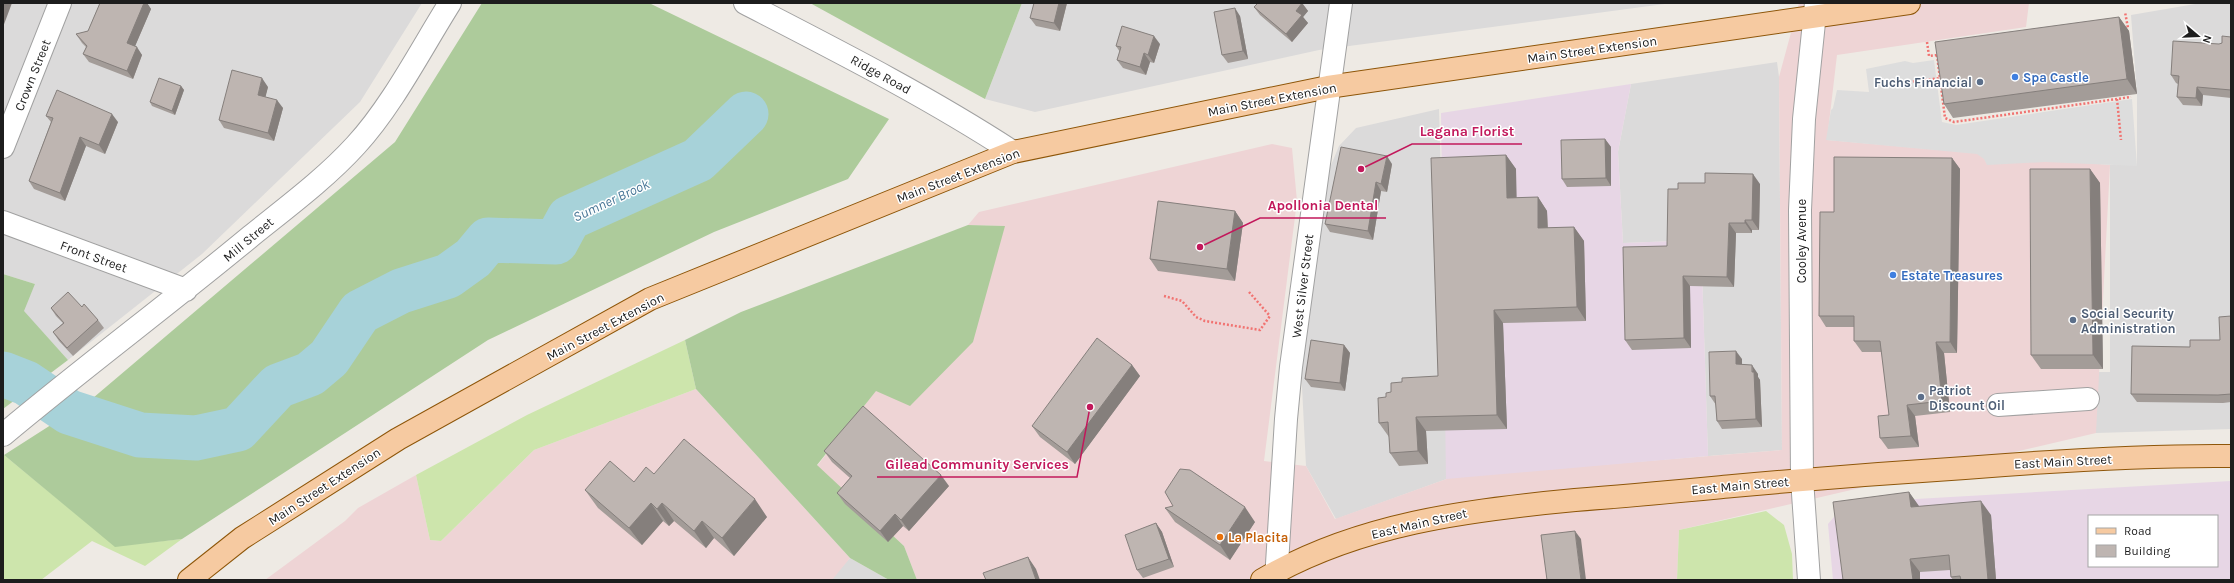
<svg xmlns="http://www.w3.org/2000/svg" width="2234" height="583" font-family="Karla,sans-serif">
	<rect width="100%" height="100%" fill="#eeeae4"/>
	<path fill="#dbdada" d="M3 3H422L360 102 202 254 68 360 23 311 35 284 3 274Z
		M1022 3H1672L1319 50 1035 112 985 99Z
		M2201 3H2231V429L2096 433 2095 372H2110V165H2137V94L2131 15Z
		M1777 62 1779 77 1782 450 1708 456 1701 240 1623 243 1618 152 1631 84Z
		M1439 109 1448 430 1452 477 1336 519 1306 466 1301 367 1329 170 1339 146 1356 128Z
		M850 558 889 580H829Z"/>
	<path fill="#eed4d5" d="M1799 3H2029L2026 27 1837 55 1827 140 2110 165 2096 433 1679 530 1677 580H917L904 546 817 466 1004 226 968 225 979 212 1272 144 1292 148 1297 201 1264 461 1306 466 1335 519 1452 477 1782 450 1779 77Z
		M696 389 850 558 832 580H265L345 521 358 508 416 475 430 540 441 541 534 450Z"/>
	<path fill="#e7d6e5" fill-rule="evenodd" d="M1631 84 1618 152 1623 243 1701 240 1708 456 1446 479 1441 113Z
		M2231 481V580H1833L1828 524 1846 503ZM2089 516H2217V566H2089Z"/>
	<path fill="#cde5ac" d="M685 340 696 389 534 450 441 541 430 540 416 475 527 415Z
		M4 455 115 546 182 539 145 566 92 541 41 580H3Z
		M1766 511 1784 525 1792 554 1793 580H1677L1679 530Z"/>
	<path fill="#adcb9b" d="M482 3H649L889 119 848 179 714 232 488 340 182 539 115 547 4 455 93 398 395 142Z
		M810 3H1022L985 99Z
		M968 225 1005 226 973 342 910 406 876 391 817 465 904 546 917 580H889L850 558 696 389 685 340 741 312Z
		M3 274 35 284 24 311 68 360 3 409Z"/>
	<path fill="#ddd" d="M1934 60 1942 122 1956 125 2132 99 2137 166 2045 162 1987 165 1984 159 1977 154 1826 140 1831 110 1833 108 1837 90 1869 92 1866 69 1905 61 1913 63Z"/>
	<g fill="none" stroke-linecap="round" stroke-linejoin="round">
		<path stroke="#a7d2d9" stroke-width="45" d="M3 374 26 383 69 412 140 435 196 438 238 429 278 386 310 374 329 358 360 312 401 291 448 276 473 258 488 240 556 242 569 218 698 160 746 114"/>
		<defs>
			<path id="minor" d="M745 3C836 50 927 96 1013 152
				M3 147 60 3
				M3 222 186 290
				M1998 405 2088 399
				M3 435C84 367 169 304 251 236 287 207 325 179 356 145 392 106 421 49 450 3
				M1276 580 1286 419 1291 367 1341 3
				M1809 580 1802 479 1800 210 1804 119 1816 3"/>
			<path id="major" d="M189 580 242 538 398 439 650 299 1013 152 1328 87 1909 3
				M1262 580C1357 524 1468 510 1575 500 1628 496 1680 491 1733 486 1810 479 1887 473 1965 468 2053 461 2142 455 2231 456"/>
		</defs>
		<use href="#minor" stroke="#a1a1a1" stroke-width="24"/>
		<use href="#major" stroke="#8e5609" stroke-width="24"/>
		<path stroke="#f17371" stroke-width="2.5" stroke-dasharray="2 2" stroke-linecap="butt" d="M2125 29 2128 28 2125 12
			M1927 42 1929 56 1938 55
			M1937 55 1945 118 1954 122 2131 97
			M1901 83 1940 78
			M2117 99 2121 140
			M1249 292 1270 316
			M1164 296 1182 301 1196 317 1205 321 1260 330 1270 316"/>
		<use href="#minor" stroke="#fff" stroke-width="22"/>
		<use href="#major" stroke="#f6caa1" stroke-width="22"/>
	</g>
	<path fill="#a39c98" d="M100 3H147L151 9 135 46 142 55 133 79 89 62 83 54 86 47 82 43 76 34 88 31Z
		M1067 3 1060 31 1036 26 1030 18Z
		M1302 3 1308 11 1303 17 1308 23 1292 42 1260 15 1254 7Z
		M1240 16 1248 59 1228 63 1222 55Z
		M2119 17 2129 31 2137 94 1953 118 1944 104Z
		M2231 37V98L2203 95 2202 106 2183 105 2177 97 2178 84 2176 83 2171 75Z
		M1160 44 1154 63 1150 62 1146 75 1123 68 1117 60 1120 52 1116 46Z
		M181 86 184 90 175 115 152 106 150 102Z
		M268 87 265 97 283 108 274 141 224 128 219 120Z
		M46 116 118 122 105 154 86 146 65 201 34 189 29 181 51 122Z
		M1605 139 1611 147V186L1567 187 1562 179Z
		M1506 155 1516 169V198L1538 197 1547 211 1548 228 1574 227 1584 241 1586 321 1503 323 1507 429 1426 431 1428 464 1399 466 1390 453 1389 437 1379 423 1386 397 1402 382 1438 376Z
		M1952 158 1960 169 1957 353H1944L1950 412 1915 416 1919 447 1888 449 1880 438 1889 415 1882 352H1862L1854 341V327H1826L1819 316 1834 212Z
		M1392 164 1387 192 1381 191 1373 240 1330 232 1325 224Z
		M2090 169 2100 183 2103 369H2041L2031 355Z
		M1760 184 1759 230H1752V233H1736L1734 287 1690 286 1691 348 1632 350 1625 340 1667 246 1678 189Z
		M1235 211 1243 223 1235 281 1158 271 1150 259Z
		M82 307 98 320 104 328 73 356 59 341 53 332 63 323 56 316 51 308Z
		M2231 316V402L2223 403 2137 402 2131 394 2190 347 2220 340Z
		M1344 345 1350 353 1345 391 1311 387 1305 379Z
		M1742 359V364L1758 374V377L1760 380 1762 427 1722 429 1717 421 1716 405 1710 396Z
		M1132 365 1140 376 1075 464 1040 437 1032 426Z
		M824 451 949 486 909 531 903 526 888 542 845 504 837 493 850 478 832 462Z
		M654 474 767 517 734 556 714 538 706 548 674 521 669 526 663 521 642 545 598 508 585 490 634 482Z
		M1909 492 1919 507 1991 515 1996 580H1953L1951 577 1950 570 1920 572V580H1843Z
		M1165 508 1255 522 1230 560 1175 522Z
		M1156 523 1162 532 1174 567 1143 578 1137 570Z"/>
	<path fill="#857f7c" d="M4 3H12L3 27V4Z
		M144 3H147L151 9 133 51 127 43Z
		M1059 3H1067L1060 31 1054 23Z
		M1302 3 1308 11 1303 17 1308 23 1292 42 1286 34 1296 11Z
		M1235 8 1240 16 1248 59 1243 51Z
		M2119 17 2129 31 2137 94 2127 79Z
		M1154 36 1160 44 1154 63 1148 55Z
		M137 47 142 55 133 79 127 71Z
		M1144 53 1150 62 1146 75 1140 67Z
		M262 78 268 87 264 103 258 95Z
		M181 86 184 90 175 115 172 111Z
		M2197 87 2203 95 2202 106 2196 98Z
		M277 100 283 108 274 141 268 133Z
		M112 114 118 122 105 154 99 145Z
		M80 137 86 146 65 201 60 193Z
		M1605 139 1611 147V186L1606 178Z
		M1506 155 1516 169 1517 212 1507 198Z
		M1387 156 1392 164 1387 192 1381 184Z
		M1952 158 1960 169 1957 353 1950 342Z
		M2090 169 2100 183 2103 369 2093 355Z
		M1753 174 1760 184 1759 230 1752 220Z
		M1376 182 1381 191 1373 240 1368 231Z
		M1538 197 1547 211 1548 242 1538 228Z
		M1235 211 1243 223 1235 281 1227 269Z
		M1745 220 1752 230V233L1745 223Z
		M1729 223 1736 233 1734 287 1727 277Z
		M1574 227 1584 241 1586 321 1577 307Z
		M1683 276 1690 286 1691 348 1684 338Z
		M1494 310 1503 323 1507 429 1497 415Z
		M1936 342 1944 353 1950 412 1942 401Z
		M1344 345 1350 353 1345 391 1340 383Z
		M1736 351 1742 359V372L1736 364Z
		M1132 365 1140 376 1075 464 1067 452Z
		M1752 365 1758 374V377L1760 380 1762 427 1756 419Z
		M1907 405 1915 416 1919 447 1911 436Z
		M1416 417 1426 431 1428 464 1418 451Z
		M941 475 949 486 909 531 901 520Z
		M1909 492 1919 506 1921 521 1911 507Z
		M755 499 767 517 734 556 722 538Z
		M1981 501 1991 515 1996 580H1988Z
		M651 503 663 521 642 545 629 528Z
		M662 503 674 521 669 526 657 509Z
		M1245 507 1255 522 1230 560 1220 545Z
		M895 514 903 526 888 542 880 531Z
		M702 521 714 538 706 548 694 531Z
		M1156 523 1162 532 1174 567 1169 559Z
		M1575 531 1581 539 1586 580H1581Z
		M1028 557 1036 569 1040 580H1036Z
		M1910 559 1920 572V580H1913Z"/>
	<path fill="#beb5b1" stroke="#857f7c" d="M100 3H144L127 43 137 47 127 71 83 54 87 46 76 34 88 31Z
		M1034 3H1059L1054 23 1030 18Z
		M1258 3H1302L1296 11 1302 15 1286 34 1254 7Z
		M1235 8 1243 51 1222 55 1214 12Z
		M2119 17 2127 79 1944 104 1935 42Z
		M1122 26 1154 36 1148 55 1144 53 1140 67 1117 60 1121 47 1116 46Z
		M2222 36 2231 37V90L2197 87 2196 98 2177 97 2179 76 2171 75 2173 41 2219 44 2222 43Z
		M232 70 262 78 258 95 277 100 268 133 219 120Z
		M159 78 181 86 172 111 150 102Z
		M57 90 112 114 99 145 80 137 60 193 29 181 53 118 46 116Z
		M1605 139 1606 178 1562 179 1561 140Z
		M1341 147 1387 156 1381 184 1376 182 1368 231 1325 224Z
		M1506 155 1507 198 1538 197V228L1574 227 1577 307 1494 310 1497 415 1416 417 1418 451 1390 453 1388 422 1379 423 1378 398 1386 397V393L1391 392V383L1402 382V378L1438 376 1431 158Z
		M1834 157 1952 158 1950 342H1936L1942 401 1907 405 1911 436 1880 438 1878 416 1889 415 1880 341H1854V316H1819L1820 212H1834Z
		M2030 169H2090L2093 355H2031Z
		M1705 173 1753 174 1752 220H1745V223H1729L1727 277 1683 276 1684 338 1625 340 1623 247 1667 246 1668 189H1678V183H1705Z
		M1158 201 1235 211 1227 269 1150 259Z
		M68 292 82 307 84 304 98 320 67 348 53 332 64 323 51 308Z
		M2231 316V394L2218 395 2131 394 2132 346 2190 347V340H2220L2219 317Z
		M1097 338 1132 365 1067 452 1032 426Z
		M1311 340 1344 345 1340 383 1305 379Z
		M1736 351V364L1752 365V372H1754L1756 419 1717 421 1715 396H1710L1709 352Z
		M863 406 941 475 901 520 895 514 880 531 837 493 852 476 824 451Z
		M684 439 755 499 722 538 702 521 694 531 662 503 657 509 651 503 629 528 585 490 610 461 634 482 646 467 654 474Z
		M1180 469 1190 470 1245 507 1220 545 1165 508 1173 506 1165 492Z
		M1909 492 1911 507 1981 501 1988 580H1961L1960 576 1951 577 1949 555 1910 559 1913 580H1843L1833 502Z
		M1156 523 1169 559 1137 570 1125 535Z
		M1575 531 1581 580H1547L1541 535Z
		M1028 557 1036 580H986L983 573Z"/>
	<g fill="#3f7fe0" stroke="#fff" stroke-width="1.5">
		<circle cx="2015" cy="77" r="4"/>
		<circle cx="1893" cy="275" r="4"/>
	</g>
	<g fill="#5c6f8a" stroke="#fff" stroke-width="1.5">
		<circle cx="1980" cy="82" r="4"/>
		<circle cx="2073" cy="320" r="4"/>
		<circle cx="1921" cy="397" r="4"/>
	</g>
	<circle fill="#e8710a" stroke="#fff" stroke-width="1.5" cx="1220" cy="537" r="4"/>
	<g text-anchor="middle" stroke-width="3" stroke-linejoin="round" paint-order="stroke">
		<g font-size="13" fill="#1d1d1d" stroke="#fff">
			<text transform="translate(1592 49) rotate(-8)" y="5">Main Street Extension</text>
			<text transform="translate(881 74) rotate(29)" y="5">Ridge Road</text>
			<text transform="translate(32 75) rotate(-68)" y="5">Crown Street</text>
			<text transform="translate(1272 99) rotate(-11)" y="5">Main Street Extension</text>
			<text transform="translate(958 175) rotate(-21)" y="5">Main Street Extension</text>
			<text transform="translate(248 239) rotate(-40)" y="5">Mill Street</text>
			<text transform="translate(1801 241) rotate(-90)" y="5">Cooley Avenue</text>
			<text transform="translate(94 256) rotate(20)" y="5">Front Street</text>
			<text transform="translate(1302 286) rotate(-83)" y="5">West Silver Street</text>
			<text transform="translate(605 326) rotate(-28)" y="5">Main Street Extension</text>
			<text transform="translate(2063 461) rotate(-3)" y="5">East Main Street</text>
			<text transform="translate(1740 485) rotate(-5)" y="5">East Main Street</text>
			<text transform="translate(324 486) rotate(-33)" y="5">Main Street Extension</text>
			<text transform="translate(1419 523) rotate(-13)" y="5">East Main Street</text>
		</g>
		<g font-size="13" font-weight="bold" fill="#366cbe" stroke="#fff" text-anchor="start">
			<text x="2023" y="82">Spa Castle</text>
			<text x="1901" y="280">Estate Treasures</text>
		</g>
		<g font-size="13" font-weight="bold" fill="#4e5e75" stroke="#fff" text-anchor="start">
			<text x="1972" y="87" text-anchor="end">Fuchs Financial</text>
			<text x="2081" y="318">Social Security<tspan x="2081" dy="15">Administration</tspan></text>
			<text x="1929" y="395">Patriot<tspan x="1929" dy="15">Discount Oil</tspan></text>
		</g>
		<g font-size="13" font-weight="bold" fill="#c56008" stroke="#fff" text-anchor="start">
			<text x="1228" y="542">La Placita</text>
		</g>
		<g font-size="14" font-style="italic" fill="#4a7898" stroke="#fff">
			<text transform="translate(611 200) rotate(-25)" y="5">Sumner Brook</text>
		</g>
	</g>
	<path fill="none" stroke="#c2185b" stroke-width="1.5" d="M1361 169L1412 144H1522M1200 247L1260 218H1386M1090 407L1077 477H877"/>
	<g fill="#c2185b" stroke="#fff" stroke-width="1.5">
		<circle cx="1361" cy="169" r="4"/>
		<circle cx="1200" cy="247" r="4"/>
		<circle cx="1090" cy="407" r="4"/>
	</g>
	<g font-size="14" text-anchor="middle" font-weight="bold" fill="#c2185b" stroke="#fff" stroke-width="3" stroke-linejoin="round" paint-order="stroke">
		<text x="1467" y="136">Lagana Florist</text>
		<text x="1323" y="210">Apollonia Dental</text>
		<text x="977" y="469">Gilead Community Services</text>
	</g>
	<rect width="2234" height="583" fill="none" stroke="#1d1d1d" stroke-width="8"/>
	<rect x="2088" y="515" width="130" height="52" fill="#ffffff" stroke="#a5a5a5"/>
	<rect x="2096" y="528" width="20" height="6" fill="#f6caa1" stroke="#a5a5a5"/>
	<text x="2124" y="535" font-size="12" fill="#1d1d1d">Road</text>
	<rect x="2096" y="545" width="20" height="12" fill="#beb5b1" stroke="#a5a5a5"/>
	<text x="2124" y="555" font-size="12" fill="#1d1d1d">Building</text>
	<g transform="translate(2198 36) rotate(109)" stroke="#ffffff" stroke-width="3" paint-order="stroke">
	<path d="M0-3L7 15L0 10L-7 15Z" fill="#1d1d1d"/>
	<text y="-6" font-size="11" font-weight="bold" text-anchor="middle" fill="#1d1d1d">N</text>
	</g>
</svg>
